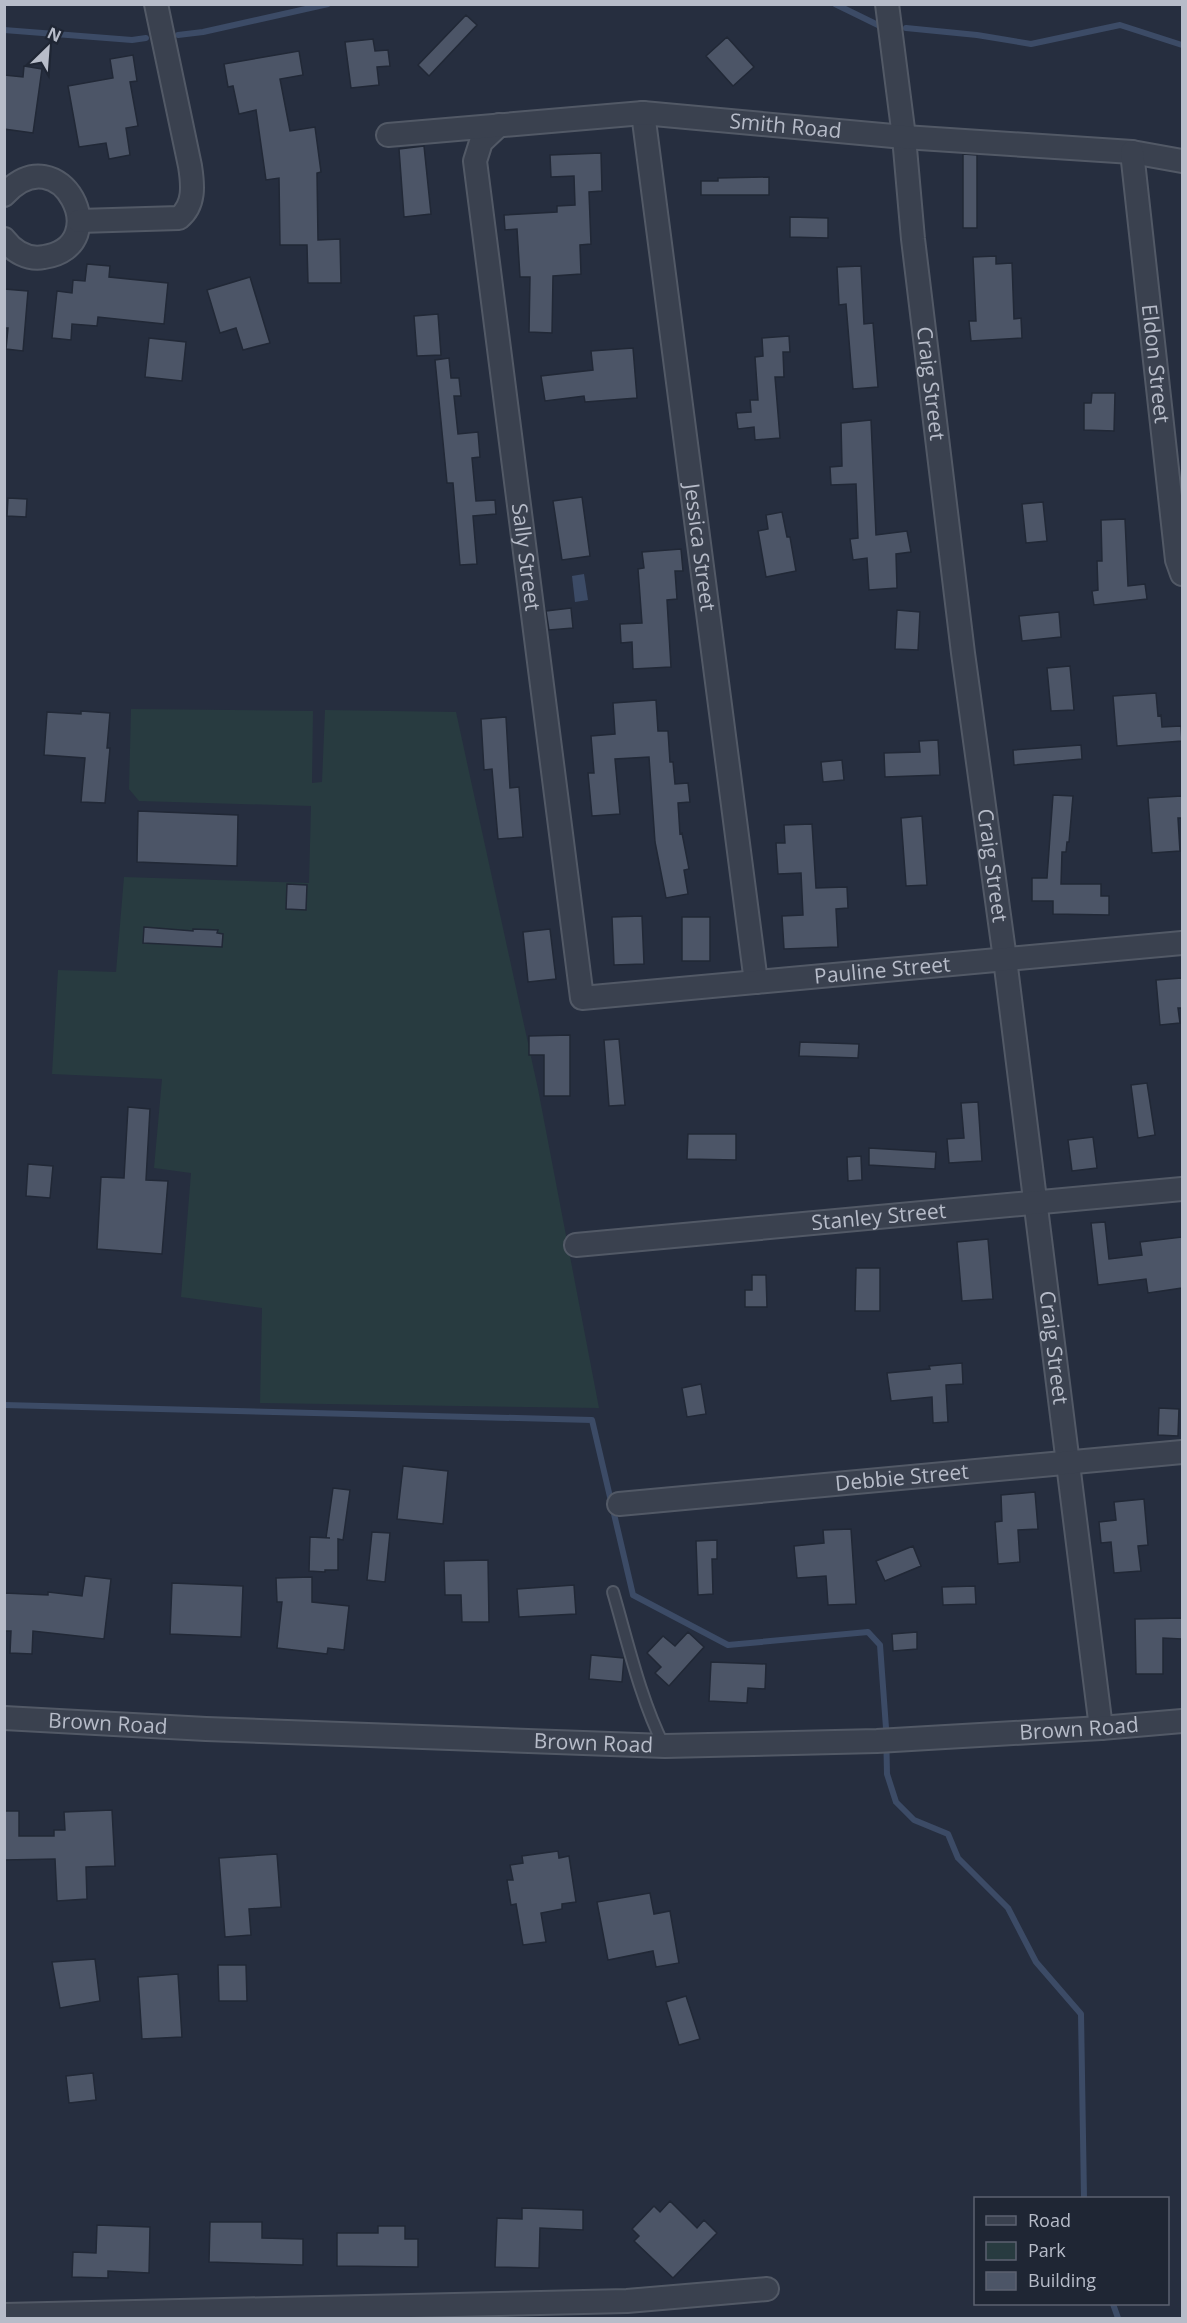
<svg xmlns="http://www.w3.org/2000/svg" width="1187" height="2323" font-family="'Open Sans',sans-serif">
	<rect width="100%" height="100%" fill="#262e3f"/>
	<path fill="#283b40" d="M131 709 313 711 312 783 322 782 325 710 456 712 538 1089 599 1408 260 1403 262 1308 181 1297 191 1173 154 1168 162 1079 52 1074 58 970 116 972 124 877 309 883 311 806 139 801 129 789Z"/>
	<path fill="#3c4b66" d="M584 574 588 600 575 602 572 576Z"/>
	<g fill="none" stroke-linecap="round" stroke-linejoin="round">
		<path stroke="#3c4b66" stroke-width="6" d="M835 4 880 26
			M906 28 977 35 1031 44 1120 25 1182 45
			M4 30 132 40 146 38
			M178 35 203 32 328 4
			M4 1405 592 1420 633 1595 728 1645 868 1632 880 1645 886 1728 887 1774 896 1802 914 1820 948 1834 958 1858 1008 1908 1036 1962 1081 2014 1084 2198
			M1113 2304 1118 2318"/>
	</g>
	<path fill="#4c5567" stroke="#212836" stroke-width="1.5" d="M466 15 477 25 429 76 418 65Z
		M727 37 754 67 733 86 706 56Z
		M373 39 375 51 388 50 390 66 377 67 379 85 351 88 345 42Z
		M299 51 303 75 280 79 290 131 315 127 321 172 317 173 318 240 340 239 341 283H308L307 245H280L279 178 266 180 256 110 239 114 233 86 228 87 224 64Z
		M133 55 137 81 130 82 138 126 126 128 130 155 109 159 106 143 79 147 68 86 113 78 110 59Z
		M24 66 42 69 33 133 4 129V75L23 77Z
		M424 146 431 214 404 217 399 149Z
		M601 153 602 191 589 192 591 244 580 245 581 274 553 276 552 333 529 332 530 277H520L517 229 505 230 504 215 557 212V206L575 205 574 176 551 177 550 155Z
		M963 154 977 155V228H963Z
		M769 177V195H701V181H718V178Z
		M790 217 828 218V238L790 237Z
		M996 256V264L1012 263 1014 319 1021 318 1022 338 971 341 969 321H976L973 257Z
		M87 264 110 266 109 277 168 283 164 324 98 317 97 326 72 324 71 340 52 338 57 291 72 293 73 280 85 281Z
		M861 266 864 324 873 323 878 387 853 389 846 304 839 305 837 267Z
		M250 277 270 343 243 350 236 328 220 333 207 290Z
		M4 289 28 291 23 351 6 349 8 328H4Z
		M438 314 441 355 417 356 414 316Z
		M789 336 790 352H783L784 377H775L780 438 755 440 754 427 738 429 736 413 751 412 750 400H758L755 357 763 356 762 338Z
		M149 338 186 342 182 381 145 377Z
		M633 348 637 398 585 402 584 396 545 401 541 376 593 370 591 351Z
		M449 358 451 378H459L461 396H454L458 434 478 432 480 457 472 458 476 501 495 500 496 514 473 516 477 564 460 565 453 483H447L435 360Z
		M1092 393H1115L1114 431 1084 430V403H1091Z
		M871 420 876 535 907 531 911 552 896 554 897 588 869 590 867 558 853 560 850 539 858 538 856 484 831 485 830 467 842 466 841 423Z
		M582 497 590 556 562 560 553 501Z
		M8 498 27 499 26 517 7 516Z
		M1043 502 1047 541 1026 543 1022 504Z
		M782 512 787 537H790L796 571 766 577 758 531 768 529 766 515Z
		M1125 519 1128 586 1145 584 1147 599 1094 605 1092 591 1098 590 1097 561H1102L1101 520Z
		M681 549 683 571H675L677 599 667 600 671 667 633 669 632 642 621 643 620 624 642 623 638 569 644 568 642 552Z
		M571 608 573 628 549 630 546 611Z
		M897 610 920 612 918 650 895 649Z
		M1059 612 1061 637 1022 641 1019 616Z
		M1070 666 1074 710 1051 711 1047 668Z
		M1156 693 1158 716 1161 715 1162 727 1181 726 1182 741 1117 746 1113 696Z
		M656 700 658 731H668L670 762H673L675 784 688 783 690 802 678 803 680 834 682 833 689 869 684 870 688 894 666 898 655 842 649 757 615 759 620 814 592 816 588 773H594L591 736 615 734 613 703Z
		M81 711 110 713 107 748H110L105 803 81 802 85 758 44 755 47 712 81 714Z
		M506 717 510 788 519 787 523 837 498 839 492 769 484 770 481 719Z
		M938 740 940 775 885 777 884 753 920 752 919 741Z
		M1081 745 1082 759 1014 765 1013 750Z
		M842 760 844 780 823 782 821 762Z
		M1053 795 1073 796 1069 842H1067L1066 852H1062L1061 884H1101V896H1109V915L1053 914V901H1032V878H1047Z
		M1182 796V818H1178L1180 851 1152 853 1148 798Z
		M138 811 238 815 237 866 137 862Z
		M922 816 927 885 906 886 901 818Z
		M812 824 816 888 847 887 848 908 836 909 838 947 784 949 782 916 803 915 801 873 778 874 776 843H785L784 825Z
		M287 884 307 885 306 910 286 909Z
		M642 916 644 964 614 965 612 917Z
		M682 917H710V961H682Z
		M144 927 193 931V929L218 930 217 933 223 934 222 947 143 943Z
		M550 929 556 979 528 982 523 932Z
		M1182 978V1008H1178L1180 1023 1160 1025 1156 980Z
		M570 1035V1096H544V1055H529V1036Z
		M619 1039 625 1105 609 1106 604 1040Z
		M800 1042 859 1044 858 1058 799 1056Z
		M1147 1083 1155 1135 1138 1138 1131 1085Z
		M978 1102 982 1161 949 1163 947 1139 964 1138 961 1103Z
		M128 1107 150 1109 146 1180 168 1181 162 1254 97 1249 101 1177 124 1178Z
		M688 1134H736V1160L687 1159Z
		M1093 1137 1097 1168 1072 1171 1068 1140Z
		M869 1148 936 1152 935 1169 869 1165Z
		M861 1156 862 1180 848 1181 847 1157Z
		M28 1164 53 1166 50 1198 26 1196Z
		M1105 1222 1109 1259 1142 1255 1140 1242 1182 1237V1288L1148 1293 1146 1279 1098 1285 1091 1223Z
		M988 1239 993 1299 962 1301 957 1242Z
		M856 1268H880V1311H855Z
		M752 1275H766L767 1307H745V1290H752Z
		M962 1363 963 1384 946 1385 948 1422 933 1423 932 1397 891 1401 887 1373 930 1369 929 1366Z
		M701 1384 706 1414 687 1417 682 1388Z
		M1159 1408 1179 1409 1178 1436 1158 1435Z
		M403 1466 448 1471 443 1524 397 1519Z
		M333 1488 350 1490 343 1540 338 1539V1570H325V1572L309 1571 310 1537 330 1538H326Z
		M1035 1492 1038 1529 1018 1530 1020 1562 998 1564 995 1522 1002 1521 1001 1495Z
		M1144 1499 1148 1545 1138 1546 1141 1571 1114 1573 1111 1542 1101 1543 1099 1522 1116 1520 1114 1502Z
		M851 1529 856 1604 828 1605 826 1576 797 1578 794 1546 824 1543 823 1530Z
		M372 1532 390 1533 385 1582 367 1580Z
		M717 1540V1559H712L713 1594 698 1595 696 1541Z
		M913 1546 921 1566 885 1581 876 1561Z
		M488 1560 489 1622H462L461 1595H445L444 1561Z
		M85 1576 111 1579 104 1639 33 1631 32 1654 10 1653 11 1631H4V1593L48 1595V1592L82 1596Z
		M312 1577V1602L349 1606 344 1650 328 1648 327 1654 277 1648 282 1602H277L276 1578Z
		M172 1583 243 1586 241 1637 170 1634Z
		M574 1585 576 1614 519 1617 517 1589Z
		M975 1586 976 1604 943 1605 942 1587Z
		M1182 1618V1639L1163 1638V1674H1136L1135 1619Z
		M688 1632 704 1647 669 1686 655 1673 661 1667 647 1653 663 1636 675 1646Z
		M917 1632V1649L893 1651 892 1634Z
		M591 1655 624 1658 622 1682 589 1679Z
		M711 1662 766 1664 765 1689 748 1688 747 1703 709 1701Z
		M112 1810 115 1866 86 1867 87 1899 57 1901 55 1859 4 1860V1811H19V1836H54V1830H65L64 1812Z
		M558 1851 559 1858 569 1856 576 1902 562 1904V1909L541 1913 546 1942 523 1945 516 1904 511 1905 507 1880H513L510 1865 523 1863 522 1856Z
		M277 1854 281 1907 249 1909 251 1935 225 1937 219 1858Z
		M650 1893 654 1914 670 1911 679 1963 656 1967 653 1951 608 1960 597 1902Z
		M95 1959 100 2001 60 2008 52 1962Z
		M218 1965H246L247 2001H219Z
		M178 1974 182 2037 142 2039 138 1977Z
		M686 1996 700 2039 679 2045 666 2002Z
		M93 2073 96 2100 69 2103 66 2076Z
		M670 2201 697 2228 704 2220 717 2233 673 2278 634 2241 639 2236 632 2229 654 2206 660 2212Z
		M522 2208 583 2210V2230L540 2228 539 2268 495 2267 497 2218 522 2219Z
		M210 2222H262V2238L303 2239V2265L209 2262Z
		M97 2225 150 2227 149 2273 108 2271V2278L72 2277 73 2252 96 2253Z
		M378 2226H405V2239H418V2267L337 2266V2233H378Z"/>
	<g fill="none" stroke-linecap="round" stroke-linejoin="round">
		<defs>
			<path id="service" d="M613 1592C628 1643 640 1698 664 1746"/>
			<g id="minor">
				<path id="s1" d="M887 4 904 137 913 239 963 653 1005 959 1101 1728"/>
				<path id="s2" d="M643 113 756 982"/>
				<path id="s3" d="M499 125 481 142 475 161 582 998 1182 943"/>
				<path id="s4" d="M388 135 643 113 904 137 1132 152 1182 161"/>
				<path id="s5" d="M1132 152 1177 560 1182 574"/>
				<path d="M4 195C60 133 117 246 44 257 28 260 14 252 4 239"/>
				<path d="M79 221 179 218C195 205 193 185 190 166L156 4"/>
				<path id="s6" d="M576 1245 1182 1189"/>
				<path id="s7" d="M619 1504 1182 1452"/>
				<path id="s8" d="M4 1718 206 1729 665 1746 877 1741 1101 1728 1182 1721"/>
				<path d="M4 2315 627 2301 767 2289"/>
			</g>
		</defs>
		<use href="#service" stroke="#525966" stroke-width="14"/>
		<use href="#minor" stroke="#525966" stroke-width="26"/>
		<use href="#service" stroke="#3a414f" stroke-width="10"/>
		<use href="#minor" stroke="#3a414f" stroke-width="22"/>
	</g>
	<g text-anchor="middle" stroke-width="5" stroke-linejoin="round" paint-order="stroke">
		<g font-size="21" fill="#b7bcc9" stroke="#1f2634">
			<text dy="7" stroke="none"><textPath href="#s4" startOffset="399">Smith Road</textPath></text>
			<text dy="7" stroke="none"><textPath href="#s5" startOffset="213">Eldon Street</textPath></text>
			<text dy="7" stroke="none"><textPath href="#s1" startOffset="382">Craig Street</textPath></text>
			<text dy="7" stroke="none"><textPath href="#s2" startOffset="438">Jessica Street</textPath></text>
			<text dy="7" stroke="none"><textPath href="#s3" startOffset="444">Sally Street</textPath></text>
			<text dy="7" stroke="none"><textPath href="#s1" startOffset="868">Craig Street</textPath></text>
			<text dy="7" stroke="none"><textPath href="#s3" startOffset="1190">Pauline Street</textPath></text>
			<text dy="7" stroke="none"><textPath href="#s6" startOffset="304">Stanley Street</textPath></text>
			<text dy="7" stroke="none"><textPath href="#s1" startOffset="1354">Craig Street</textPath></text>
			<text dy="7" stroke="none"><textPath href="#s7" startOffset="284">Debbie Street</textPath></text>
			<text dy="7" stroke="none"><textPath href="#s8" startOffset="104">Brown Road</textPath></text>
			<text dy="7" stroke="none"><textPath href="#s8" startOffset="1076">Brown Road</textPath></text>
			<text dy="7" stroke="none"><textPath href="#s8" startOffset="590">Brown Road</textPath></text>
		</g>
	</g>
	<rect width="1187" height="2323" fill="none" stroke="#b7bcc9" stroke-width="12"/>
	<rect x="974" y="2197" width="195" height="108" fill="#1f2634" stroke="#5c6270" stroke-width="1.5"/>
	<rect x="986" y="2216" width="30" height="9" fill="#3a414f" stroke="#5c6270" stroke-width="1.5"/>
	<text x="1028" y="2227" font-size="18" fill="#b7bcc9">Road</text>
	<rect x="986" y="2242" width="30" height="18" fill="#283b40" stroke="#5c6270" stroke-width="1.5"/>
	<text x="1028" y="2257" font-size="18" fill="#b7bcc9">Park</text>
	<rect x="986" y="2272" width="30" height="18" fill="#4c5567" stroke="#5c6270" stroke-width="1.5"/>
	<text x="1028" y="2287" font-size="18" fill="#b7bcc9">Building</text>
	<g transform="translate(48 48) rotate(25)" stroke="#1f2634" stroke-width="4.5" paint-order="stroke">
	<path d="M0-4.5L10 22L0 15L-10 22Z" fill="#b7bcc9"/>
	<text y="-9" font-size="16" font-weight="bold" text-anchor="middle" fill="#b7bcc9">N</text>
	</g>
</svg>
